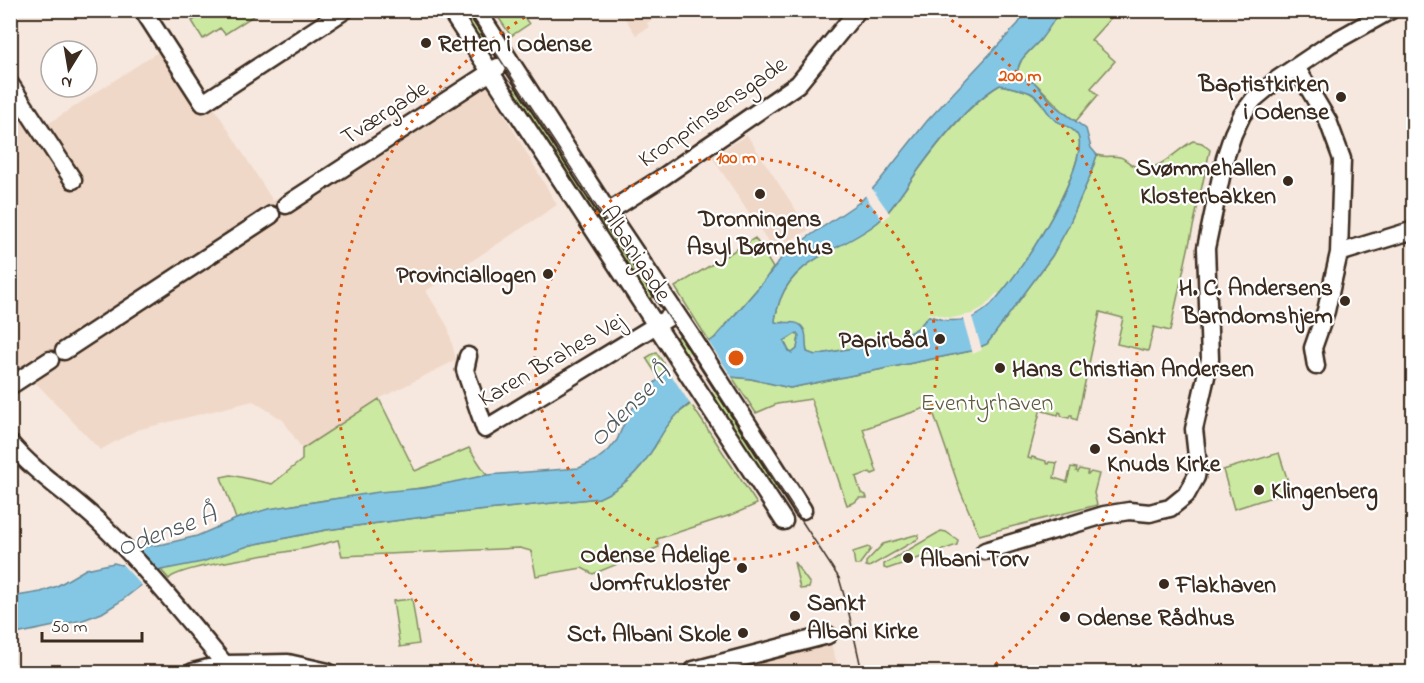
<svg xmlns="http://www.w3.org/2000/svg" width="1424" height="683" font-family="'Indie Flower',sans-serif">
	<rect width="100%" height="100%" fill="#f6e8df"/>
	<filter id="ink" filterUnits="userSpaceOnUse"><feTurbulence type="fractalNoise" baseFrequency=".0167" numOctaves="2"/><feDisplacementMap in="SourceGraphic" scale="12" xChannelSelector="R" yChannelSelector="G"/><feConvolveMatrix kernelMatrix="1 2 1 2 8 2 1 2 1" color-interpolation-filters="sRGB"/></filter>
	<g filter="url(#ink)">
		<path fill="#f0d8c8" d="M620 11H666L647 23 649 27 636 35Z
			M173 42 273 201 479 71 557 205 426 291 448 327 456 360 379 399 302 449 283 420 253 401 137 430 100 450 35 382 11 396 10 92 37 131Z
			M747 135 809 230 788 242 777 255 712 157Z
			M830 641 840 672H744L743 666Z"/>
		<path fill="#cbe9a1" stroke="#838a60" stroke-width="1.5" d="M208 11V10L261 11 225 34 220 28 203 39 192 21Z
			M454 11H473L492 39 479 47Z
			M494 11H520L529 24 511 36Z
			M1059 11H1117L1091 40 1115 61 1091 88 1098 95 1076 121C1059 111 1051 97 1036 84 1029 78 1021 80 1017 71L1022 59 1040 40Z
			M521 85 659 293 645 302 508 93Z
			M1000 85C1010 87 1021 89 1030 93 1042 99 1045 112 1055 119 1063 125 1077 128 1079 139 1086 169 1015 287 989 305 971 318 951 324 929 316L918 328 897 340 815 355 807 352 804 330 784 322 778 324 775 322C775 315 778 307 780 300 796 257 845 247 878 222 891 212 898 198 907 186 930 153 966 105 1000 85Z
			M1193 141 1202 143 1210 150 1170 331 1154 327 1148 351 1117 344 1123 318 1100 312 1077 420 1072 418V415H1070L1069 418 1061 416V413L1059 412 1058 415 1043 411 1044 408H1041L1028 458 1031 459 1032 457 1046 461V463L1048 464 1049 462 1057 463 1054 478 1067 482 1071 467 1077 468 1076 471 1078 472 1080 469 1088 471 1087 474H1089L1091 472 1099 474 1094 493 1097 505 979 535 960 490 931 406 863 429 877 472 872 474 870 472 856 477 861 493 866 495 867 498H859L855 502 847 505 811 399 777 404 756 413 732 377 751 379 790 388 971 351 987 344 1052 256 1068 227 1090 176 1097 155C1105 158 1112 155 1120 157 1127 159 1131 167 1140 168 1161 171 1176 150 1193 141Z
			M755 238 773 268 764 281 710 343 675 287Z
			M684 333 782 486 772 493 670 342Z
			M796 333 799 336 797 349 792 353 789 351 784 341Z
			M656 352 668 370 659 378 646 358Z
			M379 399 415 471 469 448 487 475C430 490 371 493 313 502 286 506 261 510 236 519L221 477 231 475 272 484 302 460V449Z
			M691 404 757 504 734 514 657 539 659 547 593 574 582 568 536 576 531 551 520 548 342 556 338 540C326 543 314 547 301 549 279 554 179 566 169 579L161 570 251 545 326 530 431 516 599 498 654 448 664 430 676 415Z
			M1279 453 1291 491 1234 509 1223 470Z
			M941 531 946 532 958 540 957 545 887 569 884 568V564Z
			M915 535H919L918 539 869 567 866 566V562L883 544Z
			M868 547 871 549 859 565H855L853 552Z
			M794 562 810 584 809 588 800 589Z
			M412 599 419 644 400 647 393 601Z"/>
		<path fill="#84c7e5" stroke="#678895" stroke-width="1.5" fill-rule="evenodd" d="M1027 11H1059C1054 21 1048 30 1041 39 1032 50 1016 59 1018 74L1022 78 1035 83 1055 106 1086 129 1091 148 1097 155 1090 176 1068 227 1052 256 987 344 971 351 790 388 751 379 732 377C713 389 689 401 674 418 665 427 660 438 653 449 640 471 622 488 599 498L431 516 326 530 251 545 202 562 161 570 121 601 102 613 83 620 11 635V597L41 592 57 586 86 569 114 563 121 565 140 547 164 544 197 536 236 519 268 509 379 492 425 488 487 475 579 468 596 460 609 450 617 440 628 414 646 391 668 370 716 337 764 281 786 252 861 201 877 184 927 121 1018 24ZM1000 85C1010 87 1021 89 1031 93 1042 99 1045 112 1055 120 1063 125 1077 129 1079 139 1086 173 1011 292 982 312 967 323 946 322 929 316L918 328 897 340 815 355 807 352C805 345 807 339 805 332 800 317 785 325 775 322 775 315 778 307 780 300 796 256 846 249 878 222 890 212 898 198 907 186 929 154 966 104 1000 85ZM797 333 799 336 797 349 792 353 789 351 784 341Z"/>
		<path fill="#f6e8df" d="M871 187 890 214 883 221 864 194Z
			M997 293 999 294 991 304 981 312 972 317 982 350 973 354 963 319 947 320 926 314 930 313 951 318 971 314 984 307Z
			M708 341 734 380 692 407 666 367Z
			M137 546 160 572 143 587 120 562Z"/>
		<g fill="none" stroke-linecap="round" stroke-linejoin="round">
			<defs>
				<path id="minor" d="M143 10 203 103 345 10
					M450 10 784 521
					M477 10 608 212 690 334 803 510
					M1296 67 1328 121 1342 159 1339 253 1326 311 1313 348 1316 366
					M10 84 73 180
					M286 205 498 67
					M608 212 663 177 798 84 858 10
					M1339 253 1414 230
					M64 351 271 215
					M468 356 465 370 485 429 676 313
					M10 386 50 360
					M10 443C36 474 71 495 100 523 147 568 189 621 231 672
					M985 551 1104 515 1129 511 1150 513 1157 511 1170 508 1186 495 1196 477 1198 465 1194 429 1210 359 1206 248 1225 158 1233 134 1242 115 1254 99 1278 79 1330 44 1391 10
					M193 672 224 664 288 663 328 672
					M695 672 694 670 828 635"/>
			</defs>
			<use href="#minor" stroke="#3b2a1e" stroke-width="21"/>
			<use href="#minor" stroke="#fff" stroke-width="16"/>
			<path stroke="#3b2a1e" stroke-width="1.5" d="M468 10 839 578 848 609 862 672"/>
		</g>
	</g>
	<g fill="none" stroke="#df570d" stroke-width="3" stroke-dasharray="3 6">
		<circle cx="736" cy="358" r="201"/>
		<path d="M486 672A401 401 0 0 1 535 11M936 11A401 401 0 0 1 986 672"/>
	</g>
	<g fill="#3b2a1e" stroke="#fff" stroke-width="2">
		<circle cx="426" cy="43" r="6"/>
		<circle cx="1341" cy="97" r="6"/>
		<circle cx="1288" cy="181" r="6"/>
		<circle cx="760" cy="194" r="6"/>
		<circle cx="548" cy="274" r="6"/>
		<circle cx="1345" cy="301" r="6"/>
		<circle cx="940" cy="339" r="6"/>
		<circle cx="1000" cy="368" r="6"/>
		<circle cx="1095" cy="449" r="6"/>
		<circle cx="1259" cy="490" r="6"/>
		<circle cx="908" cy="558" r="6"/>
		<circle cx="742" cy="568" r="6"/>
		<circle cx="1164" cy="584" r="6"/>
		<circle cx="795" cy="616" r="6"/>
		<circle cx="1065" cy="617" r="6"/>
		<circle cx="743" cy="633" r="6"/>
	</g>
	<g text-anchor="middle" stroke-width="4.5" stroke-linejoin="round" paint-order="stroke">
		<g font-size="24" font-weight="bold" fill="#3b2a1e" stroke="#fff" text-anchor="start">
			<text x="438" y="51">Retten i Odense</text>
			<text x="1329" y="91" text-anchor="end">Baptistkirken<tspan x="1329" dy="28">i Odense</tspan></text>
			<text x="1276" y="175" text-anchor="end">Svømmehallen<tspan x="1276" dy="28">Klosterbakken</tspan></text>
			<text x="760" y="226" text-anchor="middle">Dronningens<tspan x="760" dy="28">Asyl Børnehus</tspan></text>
			<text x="536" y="282" text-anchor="end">Provinciallogen</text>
			<text x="1333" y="295" text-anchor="end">H. C. Andersens<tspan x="1333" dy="28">Barndomshjem</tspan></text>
			<text x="928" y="347" text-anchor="end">Papirbåd</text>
			<text x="1012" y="376">Hans Christian Andersen</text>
			<text x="1107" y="443">Sankt<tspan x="1107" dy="28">Knuds Kirke</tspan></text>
			<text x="1271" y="498">Klingenberg</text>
			<text x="730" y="562" text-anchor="end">Odense Adelige<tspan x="730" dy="28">Jomfrukloster</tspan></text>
			<text x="920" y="566">Albani Torv</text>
			<text x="1176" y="592">Flakhaven</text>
			<text x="807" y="610">Sankt<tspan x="807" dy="28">Albani Kirke</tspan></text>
			<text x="1077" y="625">Odense Rådhus</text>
			<text x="731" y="641" text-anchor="end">Sct. Albani Skole</text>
		</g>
		<g font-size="24" fill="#3b2a1e" stroke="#fff">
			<text transform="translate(712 111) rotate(-35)" y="8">Kronprinsensgade</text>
			<text transform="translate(384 112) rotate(-33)" y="8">Tværgade</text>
			<text transform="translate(637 253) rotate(57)" y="8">Albanigade</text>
			<text transform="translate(551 359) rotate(-30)" y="8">Karen Brahes Vej</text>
		</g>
		<g font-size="24" fill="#5f5a3f" stroke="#fff">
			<text x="987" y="410">Eventyrhaven</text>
		</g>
		<g font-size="26" font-style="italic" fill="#51595a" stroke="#fff">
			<text transform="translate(629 405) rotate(-45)" y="9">Odense Å</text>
			<text transform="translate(166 530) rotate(-20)" y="9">Odense Å</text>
		</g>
	</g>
	<circle cx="736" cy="358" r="9" fill="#df570d" stroke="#fff" stroke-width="3"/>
	<g font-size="18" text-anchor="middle" font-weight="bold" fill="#df570d" stroke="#fff" stroke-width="4.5" stroke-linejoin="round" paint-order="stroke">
		<text x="1020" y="81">200 m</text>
		<text x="736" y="163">100 m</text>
	</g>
	<rect width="1424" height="683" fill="none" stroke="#fff" stroke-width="36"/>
	<rect x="18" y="18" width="1388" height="647" fill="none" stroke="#3b2a1e" stroke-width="2" filter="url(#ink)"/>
	<g transform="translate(69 69) rotate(191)"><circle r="28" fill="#ffffff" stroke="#b1aaa5" stroke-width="1.5"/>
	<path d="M0-4.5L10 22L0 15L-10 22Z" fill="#3b2a1e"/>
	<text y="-9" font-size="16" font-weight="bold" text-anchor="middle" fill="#3b2a1e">N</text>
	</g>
	<path d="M42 632v9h100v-9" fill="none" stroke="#3b2a1e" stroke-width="3"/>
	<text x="51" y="632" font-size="18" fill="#3b2a1e" stroke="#ffffff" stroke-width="4.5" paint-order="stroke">50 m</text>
</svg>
